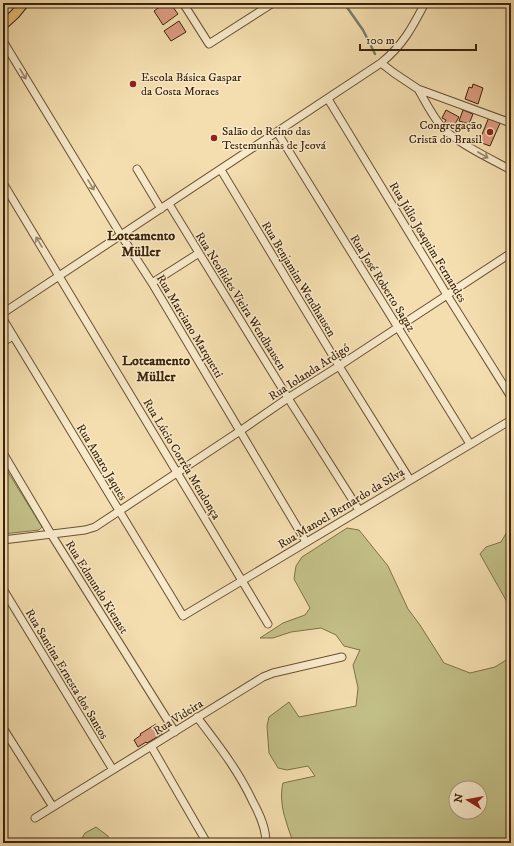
<svg xmlns="http://www.w3.org/2000/svg" width="514" height="846" font-family="'IM FELL DW Pica',serif">
	<rect width="100%" height="100%" fill="#f4deaf"/>
	<filter id="stains"><feTurbulence type="fractalNoise" baseFrequency=".005" numOctaves="4"/><feColorMatrix values="0 0 0 0 .2 0 0 0 0 .09 0 0 0 0 .02 0 0 0 .5 -.17"/></filter>
	<radialGradient id="worn" r=".72"><stop offset=".6" stop-color="#630" stop-opacity="0"/><stop offset="1" stop-color="#630" stop-opacity=".3"/></radialGradient>
	<path fill="#c2bf86" stroke="#7e7148" fill-rule="evenodd" d="M3 464 42 527 39 530 3 534Z
		M511 525V609L480 554 486 547 501 542Z
		M347 528 359 530 388 566 408 609 420 625 444 663 470 673 495 667 511 657V843H293C291 835 288 829 286 821 282 810 280 794 283 783L315 776 308 766 287 770 278 768 269 753 267 726 269 717 289 702 299 717 356 706 358 688 353 665 360 650 344 646 336 635 321 628 291 632 273 638H260L283 623 305 615 310 608 294 579 296 566 302 557ZM456 788H480V812H456Z
		M96 827 108 836 109 843H79L85 833Z"/>
	<g fill="none" stroke-linecap="round" stroke-linejoin="round">
		<path stroke="#757f6b" stroke-width="2.5" d="M344 3 363 30 375 54"/>
	</g>
	<path fill="#dd9c81" stroke="#3b230a" d="M165 3H170L178 14 163 25 154 11Z
		M179 21 186 32 171 41 164 31Z
		M473 84 483 88 478 104 465 99 469 87 472 88Z
		M446 110 459 117 451 131 443 125 446 120 442 118Z
		M463 110 473 114 469 124 459 121Z
		M489 117 501 121 490 146 479 142Z
		M156 724 162 734 147 743 146 742 138 747 134 740 141 735 140 734Z"/>
	<g fill="none" stroke-linecap="round" stroke-linejoin="round">
		<defs>
			<path id="minor" d="M183 3 209 44 273 3
				M3 41 121 235 152 283 306 542
				M381 63 394 73 418 89 511 123
				M418 89C425 101 432 115 441 126 455 142 491 159 511 170
				M328 99 447 295 511 397
				M277 132 470 444
				M137 169 161 209
				M221 170 339 366 410 480
				M3 183 268 624
				M169 204 288 398 359 510
				M152 283 199 253
				M3 313 381 63C403 45 412 28 425 3
				M3 319 183 616 511 420
				M3 342 13 336
				M3 453 51 534 175 732
				M3 540 85 530 95 527 240 431 288 398 339 366 511 253
				M3 589 113 770
				M197 717C219 746 238 770 253 802 260 815 266 828 266 843
				M3 728 53 807
				M151 746 207 843
				M35 818 263 677 273 673 342 657"/>
			<path id="major" d="M3 25 15 14 24 3"/>
		</defs>
		<use href="#minor" stroke="#695233" stroke-width="9"/>
		<use href="#major" stroke="#3b230a" stroke-width="11"/>
		<use href="#minor" stroke="#f8eacb" stroke-width="7"/>
		<use href="#major" stroke="#eabf78" stroke-width="9"/>
	</g>
	<defs><path id="oneway-shaft" d="M-6 0H5M1.5-3L5.5 0L1.5 3" fill="none" stroke-width="1.6" stroke-linecap="round" stroke-linejoin="round"/></defs>
	<g stroke="#9a866a">
		<use href="#oneway-shaft" transform="translate(23 74) rotate(59)"/>
		<use href="#oneway-shaft" transform="translate(483 155) rotate(30)"/>
		<use href="#oneway-shaft" transform="translate(91 185) rotate(59)"/>
		<use href="#oneway-shaft" transform="translate(39 242) rotate(-121)"/>
	</g>
	<g fill="#8f2418" stroke="#f8eacb" stroke-width="1.5">
		<circle cx="133" cy="84" r="4"/>
		<circle cx="490" cy="132" r="4"/>
		<circle cx="214" cy="138" r="4"/>
	</g>
	<g text-anchor="middle" stroke-width="3" stroke-linejoin="round" paint-order="stroke">
		<g font-size="12" fill="#3b230a" stroke="#f8eacb" text-anchor="start">
			<text x="141" y="81">Escola Básica Gaspar<tspan x="141" dy="14">da Costa Moraes</tspan></text>
			<text x="482" y="129" text-anchor="end">Congregação<tspan x="482" dy="14">Cristã do Brasil</tspan></text>
			<text x="222" y="135">Salão do Reino das<tspan x="222" dy="14">Testemunhas de Jeová</tspan></text>
		</g>
		<g font-size="12" fill="#3b230a" stroke="#f8eacb">
			<text transform="translate(428 242) rotate(59)" y="4">Rua Júlio Joaquim Fernandes</text>
			<text transform="translate(299 279) rotate(59)" y="4">Rua Benjamim Wendhausen</text>
			<text transform="translate(383 283) rotate(58)" y="4">Rua José Roberto Sagaz</text>
			<text transform="translate(241 301) rotate(58)" y="4">Rua Neoflides Vieira Wendhausen</text>
			<text transform="translate(190 326) rotate(59)" y="4">Rua Marciano Marquetti</text>
			<text transform="translate(309 372) rotate(-33)" y="4">Rua Iolanda Ardigó</text>
			<text transform="translate(182 459) rotate(59)" y="4">Rua Lúcio Corrêa Mendonça</text>
			<text transform="translate(102 462) rotate(59)" y="4">Rua Amaro Jaques</text>
			<text transform="translate(341 508) rotate(-31)" y="4">Rua Manoel Bernardo da Silva</text>
			<text transform="translate(97 587) rotate(58)" y="4">Rua Edmundo Kienast</text>
			<text transform="translate(67 674) rotate(59)" y="4">Rua Santina Ernesta dos Santos</text>
			<text transform="translate(178 717) rotate(-32)" y="4">Rua Videira</text>
		</g>
		<g font-size="14" font-weight="bold" fill="#3b230a" stroke="#f8eacb">
			<text x="141" y="240">Loteamento<tspan x="141" dy="16">Müller</tspan></text>
			<text x="156" y="365">Loteamento<tspan x="156" dy="16">Müller</tspan></text>
		</g>
	</g>
	<rect width="514" height="846" fill="none" stroke="#f4deaf" stroke-width="16"/>
	<rect x="4" y="4" width="506" height="838" fill="none" stroke="#3b230a" stroke-width="2"/>
	<rect x="8" y="8" width="498" height="830" fill="none" stroke="#3b230a"/>
	<g transform="translate(468 800) rotate(281)"><circle r="19" fill="#f8eacb" stroke="#ac9a7e"/>
	<path d="M0-3L7 15L0 10L-7 15Z" fill="#8f2418"/>
	<text y="-6" font-size="11" font-weight="bold" text-anchor="middle" fill="#3b230a">N</text>
	</g>
	<path d="M360 44v6h116v-6" fill="none" stroke="#3b230a" stroke-width="2"/>
	<text x="366" y="44" font-size="12" fill="#3b230a" stroke="#f8eacb" stroke-width="3" paint-order="stroke">100 m</text>
	<rect width="100%" height="100%" filter="url(#stains)"/>
	<rect width="100%" height="100%" fill="url(#worn)"/>
</svg>
